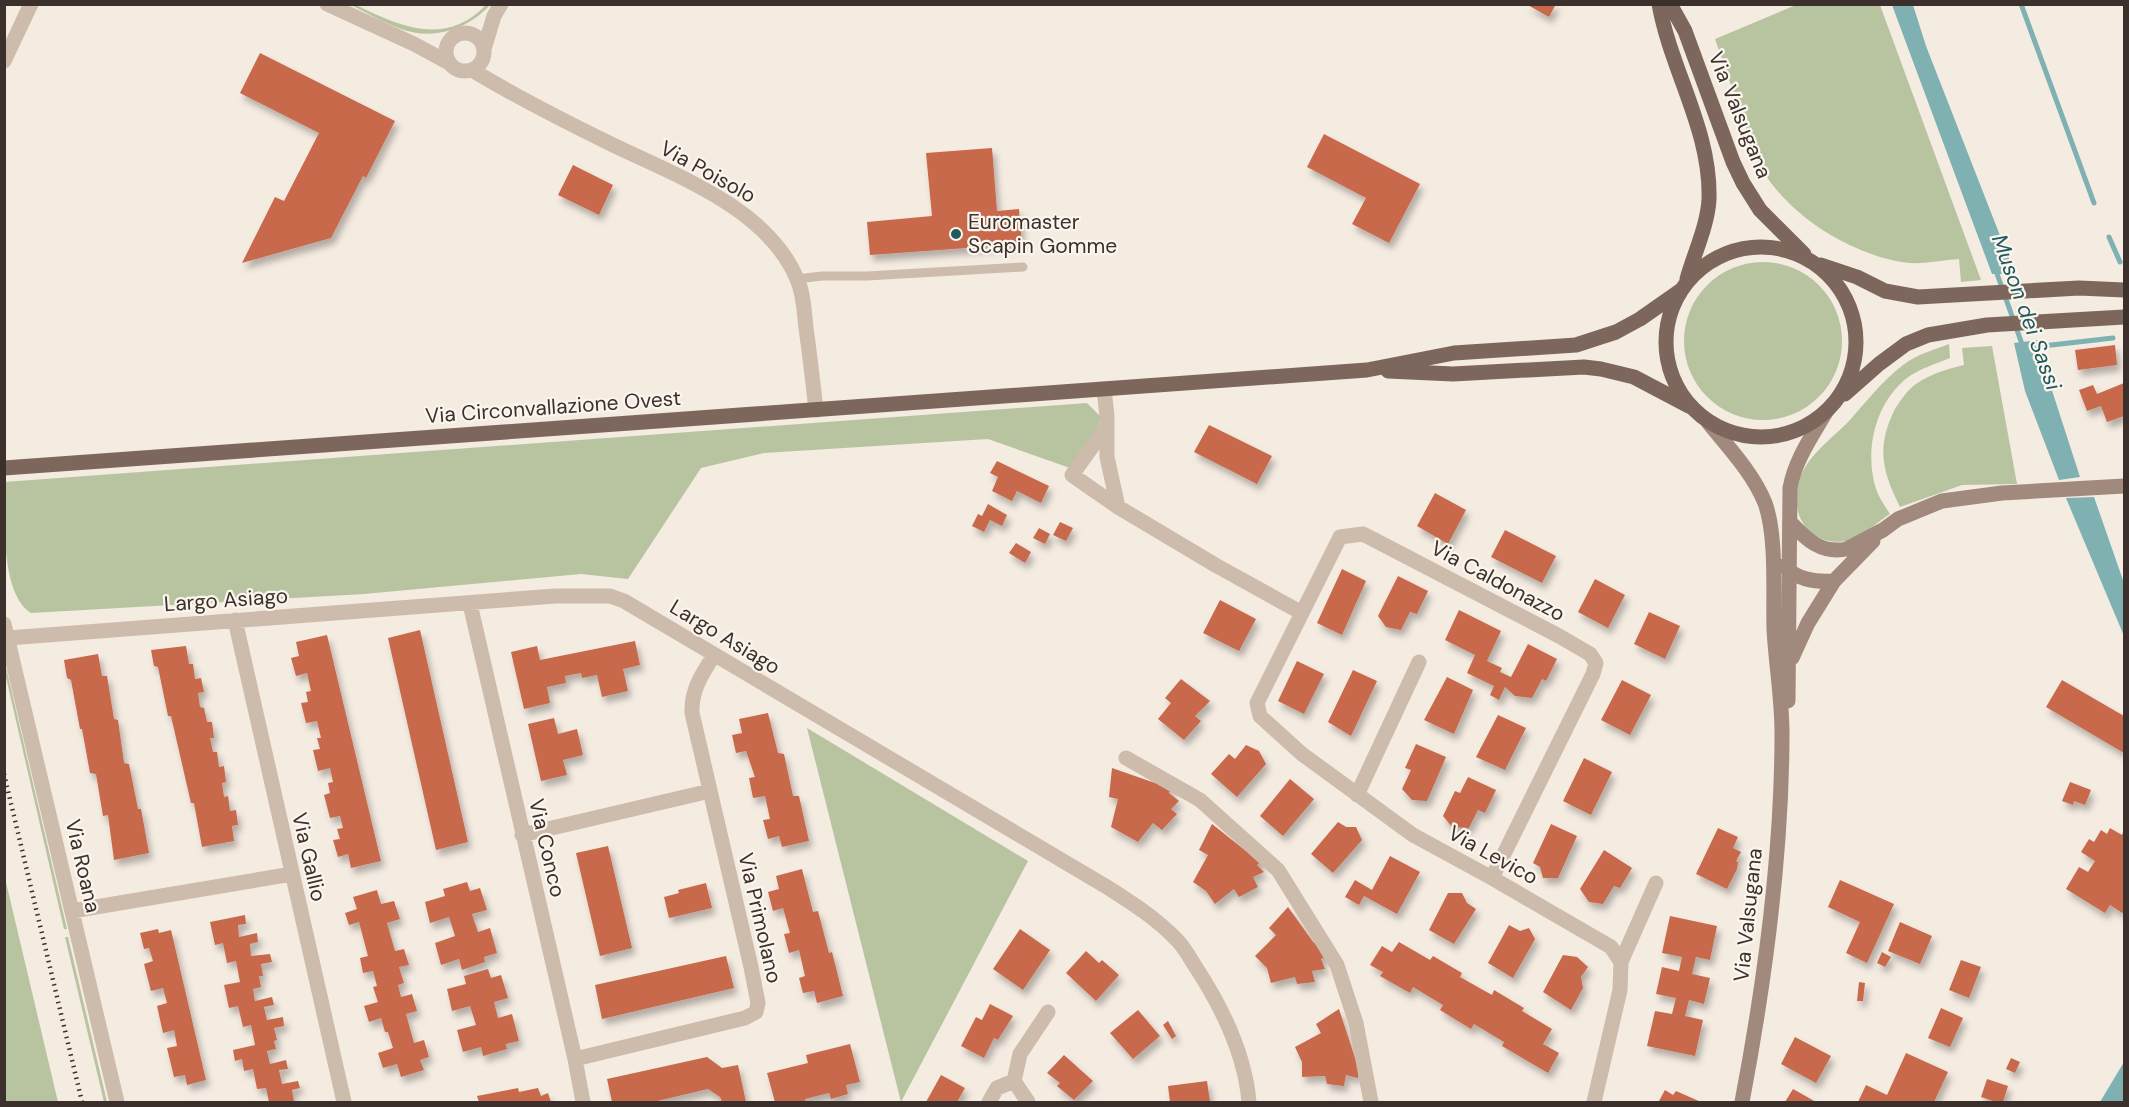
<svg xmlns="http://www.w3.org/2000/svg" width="2129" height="1107" font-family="'DM Sans',sans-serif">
	<defs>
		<filter id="shadow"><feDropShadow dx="3.5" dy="6" stdDeviation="3" flood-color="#0004"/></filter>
	</defs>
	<rect width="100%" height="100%" fill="#f4ebe1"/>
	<path fill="#b8c4a0" d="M351 5H356C401 27 445 47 486 5H490C468 29 433 41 401 29 384 23 367 13 351 5Z
		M1796 5H1880L1981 280 1961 282 1959 259C1943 260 1925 264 1909 263 1855 257 1789 217 1762 169 1753 153 1748 134 1742 117 1733 91 1724 65 1715 39Z
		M1684 341a79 79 0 1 1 158 0a79 79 0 1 1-158 0Z
		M1949 344 1950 358C1935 364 1919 369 1907 378 1875 403 1864 451 1876 489 1879 498 1885 506 1890 514 1880 520 1858 540 1848 541 1812 547 1790 519 1798 485 1805 456 1830 441 1849 421 1866 402 1883 380 1903 365 1917 354 1934 350 1949 344Z
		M1992 346 2017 484 1962 485 1900 507C1882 471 1876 447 1895 409 1900 401 1908 389 1916 384 1930 374 1947 369 1964 365L1962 348Z
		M1087 403 1101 417 1094 440 1070 468 988 439 764 453 701 468 628 579 581 574 364 594 31 613C0 594 5 518 4 482Z
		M5 663 67 929H64L5 673Z
		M807 728 1028 861 901 1102Z
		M5 878 58 1102H5Z
		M65 937H68L107 1102H104Z"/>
	<path fill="#7fb0b2" d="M1892 5H1913L1926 46 2015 274H1992Z
		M2037 340 2047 375 2080 477 2059 480 2025 391 2014 343Z
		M2094 497 2124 583V636L2066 498Z
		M2124 1062V1102H2100Z"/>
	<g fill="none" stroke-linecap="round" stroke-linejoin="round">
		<path stroke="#7fb0b2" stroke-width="5" d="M2021 4 2094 203
			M2109 237 2120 262
			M1995 268 2023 347
			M2034 347 2113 338"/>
	</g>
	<path fill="#c8694b" filter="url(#shadow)" d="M1526 4H1556L1549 17Z
		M260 53 395 121 366 178 363 176 331 238 242 263 275 197 284 201 319 133 240 93Z
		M1324 134 1420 184 1389 243 1352 224 1366 198 1307 167Z
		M992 148 997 211 1019 209 1022 244 870 255 867 222 932 216 926 153Z
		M573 165 613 185 599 215 558 195Z
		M2115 345 2117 365 2078 370 2075 350Z
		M2124 383V416L2107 422 2101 406 2087 411 2079 390 2093 385 2097 394Z
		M1209 425 1272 456 1257 484 1194 452Z
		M997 461 1049 486 1041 503 1017 491 1012 501 992 491 998 477 990 473Z
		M1435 493 1466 510 1448 544 1417 526Z
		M988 504 1007 515 1002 526 990 520 984 532 972 526 978 514 982 516Z
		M1060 522 1073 528 1066 541 1053 535Z
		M1039 528 1050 534 1045 544 1033 538Z
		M1505 530 1556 556 1542 583 1491 557Z
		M1016 543 1031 552 1025 563 1009 553Z
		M1342 569 1366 581 1342 635 1317 623Z
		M1398 576 1428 591 1417 614 1410 612 1401 630 1386 627 1378 616Z
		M1595 579 1625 595 1608 628 1578 612Z
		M1220 600 1256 619 1239 651 1203 633Z
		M1459 610 1501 631 1487 661 1502 668 1500 672 1511 677 1528 644 1557 659 1546 681 1542 679 1532 698 1515 696 1505 687 1499 700 1490 695 1494 686 1467 673 1475 655 1445 640Z
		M1649 612 1680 626 1665 659 1634 644Z
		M420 630 468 842 436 850 388 638Z
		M327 635 381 861 351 868 348 854 338 857 333 840 340 839 337 829 343 828 340 816 330 818 324 795 330 793 328 783 333 782 330 768 318 771 313 750 320 749 317 738H321L317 721 306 723 301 703 308 702 306 692 311 691 307 673 296 676 291 658 299 656 296 642Z
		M635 641 640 665 623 669 628 691 602 697 597 675 582 678 581 673 565 676 566 683 547 687 550 703 524 709 511 652 537 646 540 660Z
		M186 646 189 664H193L195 679 201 678 204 692 198 693 200 707 204 708 207 722H212L214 738H210L213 752H217L219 767 224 766 226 782 222 783 224 797 228 796 230 811 236 810 238 825 232 826 234 841 202 847 194 803H191L171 716H168L158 667 154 666 151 650Z
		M98 654 102 676H107L114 719 118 720 124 763 129 764 138 809H141L149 853 114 860 108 815 103 816 96 774 90 773 82 729H80L71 680 67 678 64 660Z
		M1297 661 1324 674 1304 714 1278 701Z
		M1353 670 1377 681 1351 736 1328 722Z
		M1447 677 1473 690 1454 734 1424 720Z
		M1181 679 1210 701 1195 716 1201 721 1184 740 1158 719 1171 703 1165 698Z
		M1622 680 1651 695 1630 735 1601 720Z
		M2062 680 2124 716V753L2046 707Z
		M768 713 778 753 784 754 793 796H799L809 841 782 847 779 836 768 839 763 820 770 819 765 796 753 798 749 778 755 777 746 751 736 753 732 735 742 733 739 719Z
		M1498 715 1526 728 1505 770 1476 757Z
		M554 718 558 734 577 729 583 755 563 760 567 775 541 781 528 724Z
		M1416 744 1446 757 1427 801 1412 800 1402 789 1411 770 1405 768Z
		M1246 745 1259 751 1266 764 1237 797 1211 774 1229 754 1235 759Z
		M1584 758 1612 772 1591 815 1563 801Z
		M1112 768 1155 783 1173 786 1169 793 1179 801 1171 809 1177 814 1162 830 1153 823 1138 842 1111 827 1118 799 1109 797Z
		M1468 777 1496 790 1485 813 1478 810 1469 828 1452 827 1443 816 1455 791 1460 793Z
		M1290 779 1314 799 1283 836 1260 816Z
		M2070 782 2091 790 2085 805 2074 801 2073 805 2062 801Z
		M1338 822 1346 827H1356L1362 840 1333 873 1311 854Z
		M1212 824 1246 851 1251 848 1264 859 1257 865 1264 872 1253 877 1258 887 1239 897 1234 889 1215 904 1206 891 1193 882 1208 855 1199 850Z
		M1551 824 1577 836 1558 878H1543L1540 867 1533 863Z
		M1718 828 1738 837 1733 848 1741 852 1736 861 1738 862 1737 869 1727 889 1696 874Z
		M2110 828 2122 835 2124 830V914L2110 905 2105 913 2066 889 2079 867 2088 872 2095 861 2081 852 2089 839 2094 842 2101 830 2107 834Z
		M608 846 632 948 600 956 576 853Z
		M1604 850 1632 868 1620 888 1614 886 1603 904 1589 902 1580 889Z
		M1390 856 1420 872 1397 914 1364 896 1359 905 1345 897 1355 880 1372 890Z
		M802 869 813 912 818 911 829 953 832 952 843 996 817 1003 814 991 803 993 799 978 805 976 799 950 789 953 784 934 790 933 783 908 773 911 768 892 779 889 776 876Z
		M1840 880 1894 904 1867 963 1846 953 1860 922 1828 907Z
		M467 882 470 891 480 888 487 910 472 914 478 932 490 928 497 953 484 957 485 962 462 970 459 959 441 965 435 943 455 936 449 917 430 923 425 902 445 896 443 889Z
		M706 883 712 908 669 918 664 897 679 893 678 890Z
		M377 890 381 904 394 901 400 919 387 923 395 951 404 949 409 965 399 967 404 983 398 985 401 997 412 994 417 1011 406 1014 414 1043 424 1040 429 1057 420 1060 424 1070 401 1077 397 1064 383 1068 378 1053 393 1048 388 1032H385L381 1018 369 1022 364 1006 378 1002 373 987 377 986 373 971 363 973 360 958 368 956 359 922 349 925 345 913 357 909 353 897Z
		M1448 893H1462L1467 903 1476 909 1454 944 1429 930Z
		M1288 907 1314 943 1322 941 1327 956 1321 959 1325 969 1312 971 1315 982 1297 984 1295 977 1271 983 1267 968 1255 956 1276 935 1269 928Z
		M245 915 246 924 238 925 239 937 257 933 258 942 250 944 251 956 270 954 272 962 261 964 263 976H259L261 987 253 989 255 1001 272 997 274 1005 264 1007 267 1020 283 1017 284 1026 274 1028 277 1040 274 1041 276 1049 267 1051 270 1064 286 1060 288 1069 279 1070 282 1084 298 1081 300 1088 292 1090 294 1102H269L266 1088 257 1089 253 1069 244 1071 242 1059 235 1061 233 1050 255 1045 251 1025 243 1027 238 1006 229 1008 224 985 240 982 236 961 227 963 223 943 215 945 210 922Z
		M1670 916 1717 926 1710 960 1696 957 1692 974 1710 978 1704 1004 1689 1000 1685 1016 1703 1020 1695 1056 1647 1046 1655 1011 1672 1014 1676 998 1656 994 1662 967 1679 971 1682 957 1662 953Z
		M1900 922 1932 936 1920 964 1888 951Z
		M1509 925 1520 931 1529 928 1535 939 1513 978 1488 963Z
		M158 929 159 933 171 930 206 1080 187 1085 185 1075 174 1077 167 1048 177 1046 174 1030 163 1033 157 1006 167 1003 163 988 151 991 144 964 153 961 149 948 144 949 140 933Z
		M1020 929 1050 950 1023 990 993 969Z
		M1399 942 1430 960 1433 956 1462 973 1460 977 1492 995 1494 990 1524 1008 1522 1011 1552 1029 1543 1044 1559 1053 1548 1073 1502 1046 1504 1042 1474 1024 1471 1029 1440 1010 1443 1005 1413 987 1410 993 1380 976 1383 972 1370 965 1382 946 1392 952Z
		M1086 951 1099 963 1102 960 1119 975 1096 1001 1066 973Z
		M1882 952 1891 957 1885 967 1877 963Z
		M1563 955 1577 957 1588 967 1581 977 1583 988 1571 1010 1543 992Z
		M726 956 734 988 602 1019 595 985Z
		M1961 960 1981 967 1969 998 1949 990Z
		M488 969 491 978 501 975 508 998 494 1002 498 1018 512 1014 519 1041 506 1044 507 1049 483 1056 481 1047 463 1052 457 1030 476 1025 470 1006 452 1011 447 989 466 984 464 976Z
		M1859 982 1865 983 1863 1001H1857Z
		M990 1004 1013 1016 998 1040 994 1038 984 1058 961 1046 976 1017 982 1020Z
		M1941 1008 1963 1018 1950 1047 1928 1038Z
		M1339 1009 1358 1067V1078L1346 1075 1344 1086 1327 1084 1325 1076 1302 1077V1062L1295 1047 1321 1033 1316 1024Z
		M1138 1010 1160 1036 1133 1059 1110 1033Z
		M1168 1021 1176 1036 1172 1039 1163 1025Z
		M1795 1037 1831 1056 1816 1083 1781 1064Z
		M850 1044 860 1082 846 1085 848 1094 831 1099 829 1093 805 1099 806 1102H775L767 1073 808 1063 806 1055Z
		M1906 1053 1948 1072 1934 1102H1858L1866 1085 1887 1095Z
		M1064 1055 1093 1081 1074 1100 1057 1086 1060 1083 1047 1073Z
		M707 1057 722 1068 738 1065 746 1102H722L720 1097 708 1089 653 1102H612L607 1079Z
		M2011 1058 2020 1062 2015 1073 2006 1069Z
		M941 1075 965 1088 957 1102H926Z
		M1987 1079 2008 1086 2003 1102H1996L1981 1097Z
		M1207 1081 1210 1102H1170L1168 1086Z
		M518 1088 519 1092 538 1088 541 1096 548 1093 551 1102H479L477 1096Z
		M1793 1089 1816 1102H1785Z
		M1665 1090 1673 1095 1676 1091 1701 1102H1662L1659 1101Z"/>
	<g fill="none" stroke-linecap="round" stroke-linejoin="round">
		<path stroke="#cdbbac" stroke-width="9" d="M797 279 822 276H867L1023 267"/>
		<path stroke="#cdbbac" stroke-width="15" d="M327 4 414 44 449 63
			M446 52a19 19 0 1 1 38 0a19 19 0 1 1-38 0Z
			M484 49 494 16 501 4
			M4 61 31 4
			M472 70C517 97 562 120 609 143 674 175 767 207 797 279 804 294 804 312 806 328 810 356 813 383 816 410
			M1104 389 1107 416V457L1118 507 1217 566 1302 613
			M1107 426 1072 475 1118 507
			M470 604 575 1059 583 1102
			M235 620 344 1102
			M4 624 117 1102
			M8 638 555 596H610L624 601 1107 887C1132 903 1156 918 1177 940 1184 947 1190 958 1195 966 1222 1007 1245 1054 1249 1102
			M1126 758 1200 800 1278 870 1337 965 1356 1023 1371 1102
			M1357 795 1419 662
			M522 835 710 791
			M1492 878 1593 674 1596 663 1590 654 1559 636 1363 534 1340 537 1257 703 1260 716 1302 754 1413 835 1492 878 1611 947 1621 962 1620 990 1594 1102
			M72 911 292 874
			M1621 962 1656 883
			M575 1059 745 1018 756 1012 758 1003 751 967 692 713C691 690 702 674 714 655
			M989 1102 997 1088 1014 1081
			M1028 1102 1014 1081 1020 1054 1048 1012"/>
		<path stroke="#a18a7d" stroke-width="15" d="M1708 422C1728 447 1753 473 1765 503 1777 536 1773 593 1774 630 1776 664 1782 699 1782 733 1782 857 1765 981 1742 1102
			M1790 522C1807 540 1821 554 1847 549L1883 530 1898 519 1942 501 2002 493 2124 486
			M1784 566C1798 580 1814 582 1834 581
			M1792 658 1808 623 1834 581 1873 541
			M1788 701 1790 488C1795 460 1812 436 1826 412"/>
		<path stroke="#7d675c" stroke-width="15" d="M1659 4C1671 71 1711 130 1709 199 1708 224 1694 254 1687 279
			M1670 4 1685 31 1733 162 1743 183 1760 210 1804 254
			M1666 342a95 95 0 1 1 190 0a95 95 0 1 1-190 0Z
			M1821 265 1857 277 1885 291 1918 297 2079 288 2124 290
			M1388 371 1453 374 1584 367 1601 369 1634 377 1689 406
			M1845 394 1879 364 1906 344 1928 335 1987 325 2124 317
			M4 468 1367 370 1454 353 1576 345 1616 332 1640 319 1680 291"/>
		<path stroke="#3b302b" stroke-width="4.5" stroke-dasharray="1.5 4.5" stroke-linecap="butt" d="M4 774 82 1102"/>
	</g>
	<circle fill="#1f5a5e" stroke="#fbf5ee" stroke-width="2" cx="956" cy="234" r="6"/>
	<g text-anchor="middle" stroke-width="4.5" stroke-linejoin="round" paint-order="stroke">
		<g font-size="21" fill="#3b302b" stroke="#fbf5ee">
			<text transform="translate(1740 115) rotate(68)" y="7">Via Valsugana</text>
			<text transform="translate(708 172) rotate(29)" y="7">Via Poisolo</text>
			<text transform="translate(553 407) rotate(-4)" y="7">Via Circonvallazione Ovest</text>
			<text transform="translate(1498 581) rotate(28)" y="7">Via Caldonazzo</text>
			<text transform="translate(226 600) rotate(-4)" y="7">Largo Asiago</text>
			<text transform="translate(725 637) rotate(31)" y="7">Largo Asiago</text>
			<text transform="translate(547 848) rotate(77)" y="7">Via Conco</text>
			<text transform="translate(1493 855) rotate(29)" y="7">Via Levico</text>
			<text transform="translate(309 857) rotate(77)" y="7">Via Gallio</text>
			<text transform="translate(83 866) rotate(77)" y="7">Via Roana</text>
			<text transform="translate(1748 915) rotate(-84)" y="7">Via Valsugana</text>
			<text transform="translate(760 918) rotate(77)" y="7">Via Primolano</text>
		</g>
		<g font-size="21" fill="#3b302b" stroke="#fbf5ee" text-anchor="start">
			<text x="968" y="229">Euromaster<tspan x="968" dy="24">Scapin Gomme</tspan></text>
		</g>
		<g font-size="22" font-style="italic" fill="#1f5a5e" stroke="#fbf5ee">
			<text transform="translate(2027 312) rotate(70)" y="8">Muson dei Sassi</text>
		</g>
	</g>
	<rect width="2129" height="1107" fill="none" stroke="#3b302b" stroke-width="12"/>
</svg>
